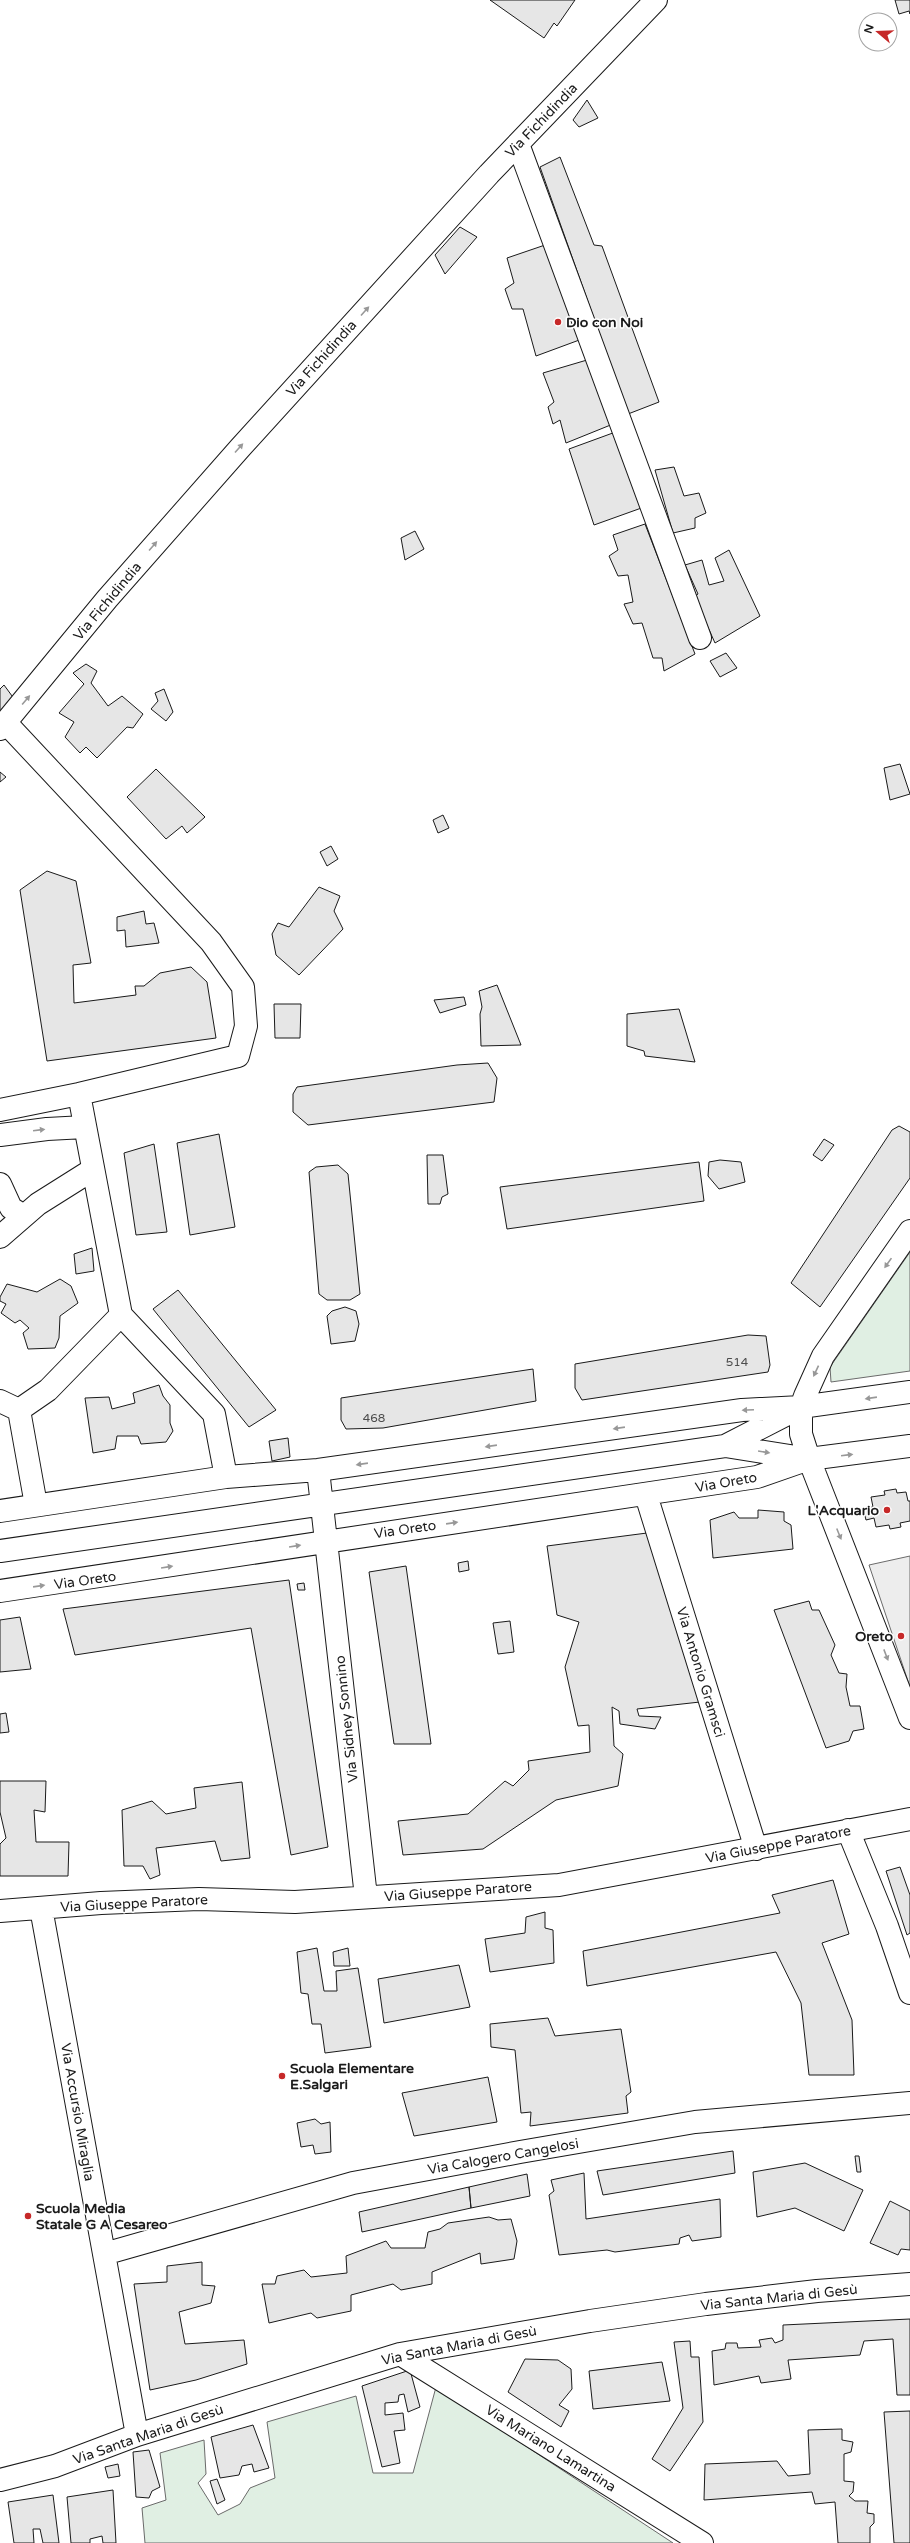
<svg xmlns="http://www.w3.org/2000/svg" width="910" height="2543" font-family="'Varela Round',sans-serif">
	<rect width="100%" height="100%" fill="#fff"/>
	<path fill="#e0efe3" stroke="#6a6a6a" d="M910 1252V1371L831 1382 830 1367Z
		M436 2387 673 2543H145L142 2508 166 2500 160 2453 204 2440 206 2474 198 2483 218 2515 240 2504 250 2488 275 2478 267 2422 356 2396 373 2473H413Z"/>
	<path fill="#ededed" stroke="#6a6a6a" d="M910 1556V1687L869 1565Z"/>
	<path fill="#e6e6e6" stroke="#1a1a1a" d="M490 0H575L557 26 554 23 544 38Z
		M895 0H910V14L909 11 899 14Z
		M587 100 598 118 579 127 573 120Z
		M560 157 594 245 602 246 659 402 628 414 540 167Z
		M460 227 477 237 445 274 435 255Z
		M548 244 582 339 536 356 523 309H512L505 289 514 283 507 258Z
		M587 360 618 422 566 443 560 420 553 424 548 407 554 402 543 373Z
		M621 430 647 506 594 525 569 449Z
		M674 467 684 496 699 493 706 513 695 518V528L673 533 655 470Z
		M645 524 695 654 664 671 662 658H653L642 623 633 624 624 604 633 602 628 575 618 576 609 556 618 550 613 535Z
		M415 531 424 549 405 560 401 538Z
		M729 550 760 616 715 643 702 614 691 599 698 594 685 565 702 560 709 585 724 581 715 558Z
		M726 653 737 668 720 677 710 661Z
		M86 664 97 671 91 683 108 706 122 696 143 714 133 728 127 727 97 758 86 747 80 753 65 737 74 722 59 713 84 684 73 673Z
		M4 685 15 700 0 716V689Z
		M164 689 173 712 166 721 151 709 158 701 155 693Z
		M900 764 910 794 890 800 884 768Z
		M156 769 205 817 187 833 182 826 166 839 127 797Z
		M0 772 6 777 0 782Z
		M443 815 449 828 438 833 433 820Z
		M331 846 338 859 327 866 320 852Z
		M47 871 76 881 91 963 73 965 74 1003 136 995 135 986H144L160 973 191 967 207 982 216 1038 47 1061 20 890Z
		M319 887 340 896 334 911 343 929 299 975 276 955 272 934 278 923 289 927Z
		M144 911 146 924 154 923 159 943 126 947 125 930 117 931V917Z
		M497 985 521 1045 481 1046 480 1014 482 1007 479 991Z
		M464 997 466 1005 440 1013 434 1000Z
		M274 1004H301L300 1038H275Z
		M679 1009 695 1062 645 1056 644 1051 627 1046V1014Z
		M488 1063 497 1078 494 1102 308 1125 293 1112V1094L297 1087 457 1065Z
		M899 1126 910 1132V1178L820 1307 791 1283 892 1130Z
		M219 1134 235 1227 190 1235 177 1143Z
		M824 1139 834 1145 822 1161 813 1155Z
		M154 1144 167 1232 136 1235 124 1153Z
		M427 1155H443L448 1194 442 1197 440 1204H428Z
		M720 1160 741 1162 745 1182 719 1189 708 1176 709 1162Z
		M699 1162 704 1201 507 1229 500 1187Z
		M338 1165 348 1174 360 1294 350 1300H327L319 1294 309 1172 316 1167Z
		M92 1248 94 1271 76 1274 74 1254Z
		M60 1279 71 1286 78 1303 60 1316 59 1338 55 1348 28 1349 23 1333 29 1328 20 1320 15 1323 1 1313 6 1304 0 1301V1297L7 1284 37 1292Z
		M178 1290 276 1410 249 1427 153 1309Z
		M345 1307 356 1311 359 1324 355 1341 331 1344 327 1316 332 1311Z
		M748 1335 766 1336 770 1365 768 1372 582 1400 575 1388V1364Z
		M533 1369 536 1401 383 1428 346 1429 341 1420V1398Z
		M159 1385 163 1396 170 1405V1423L173 1431 166 1442 141 1444 138 1436H117L115 1449 93 1453 85 1398 109 1397 112 1409 135 1403 133 1393Z
		M288 1438 290 1457 272 1461 269 1441Z
		M896 1489 897 1493 906 1492 908 1501H910V1521L900 1523 901 1527 890 1529 889 1525 876 1527 874 1518 866 1520 863 1508 873 1507 871 1497 885 1495 884 1491Z
		M758 1510 784 1512V1521L791 1525 793 1549 713 1558 710 1520 734 1512 739 1518H758Z
		M647 1533 700 1702 637 1709 639 1716 661 1717 655 1729 620 1724 619 1711 612 1707 614 1746 623 1754 618 1786 556 1800 483 1849 403 1855 398 1821 468 1814 505 1781 513 1786 529 1770 528 1761 590 1752 589 1725 578 1726 565 1667 579 1622 557 1615 547 1546Z
		M468 1561 469 1570 459 1572 458 1563Z
		M406 1566 431 1744H394L369 1572Z
		M289 1580 328 1847 291 1855 251 1628 75 1655 63 1609Z
		M304 1583 305 1590H298L297 1584Z
		M809 1601 812 1610H819L835 1645 831 1655 839 1673 847 1674 846 1687 850 1706H860L864 1729 853 1731 849 1741 826 1748 774 1610Z
		M20 1617 31 1669 0 1672V1620Z
		M510 1621 514 1652 498 1654 493 1623Z
		M6 1713 9 1732 0 1733V1714Z
		M0 1781H46L45 1812 34 1810 36 1842H69L68 1876H0V1844L6 1838 0 1812Z
		M242 1782 250 1858 221 1861 215 1841 156 1848 160 1875 150 1879 143 1866H124L122 1810 152 1801 166 1814 196 1808 194 1788Z
		M900 1867 910 1895V1933L907 1935 886 1871Z
		M833 1880 849 1934 822 1943 852 2020 854 2075H809L801 2003 776 1952 587 1986 583 1951 780 1913 772 1895Z
		M545 1912V1928L553 1930 554 1963 490 1972 485 1939 525 1933 526 1917Z
		M317 1948 324 1991H337L336 1971 358 1968 371 2047 325 2053 321 2024H312L308 1994 301 1993 297 1952Z
		M348 1948 350 1966H334L333 1952Z
		M459 1965 470 2007 384 2023 378 1979Z
		M548 2018 555 2036 621 2029 631 2092 626 2096 628 2113 530 2126 531 2112 521 2113 515 2050 491 2047 490 2024Z
		M488 2077 497 2122 414 2136 402 2093Z
		M315 2119 321 2124 330 2122 331 2152 315 2154 313 2145 301 2147 297 2123Z
		M733 2151 735 2173 603 2195 597 2171Z
		M855 2156H859L861 2172H857Z
		M805 2163 863 2190 844 2231 795 2208 757 2217 753 2172Z
		M584 2173 586 2219 720 2199 721 2237 692 2241 689 2235 680 2238 679 2244 615 2252 607 2250 559 2255 549 2195 554 2191 551 2180Z
		M527 2174 530 2196 471 2208 469 2187Z
		M469 2187 471 2208 362 2232 359 2212Z
		M890 2201 910 2211V2250L901 2249 898 2255 870 2243Z
		M489 2217 498 2220 511 2219 517 2241 514 2259 481 2264 480 2253 432 2272V2284L401 2290 393 2284 351 2295V2311L317 2318 311 2313 269 2323 262 2284H275L277 2276 304 2270 311 2277 347 2273 346 2256 386 2241 391 2248H425L428 2232 440 2229 448 2223Z
		M202 2262V2285L215 2286 211 2303 179 2312 185 2344 244 2340 247 2364 196 2380 150 2390 134 2284 167 2282V2266Z
		M910 2319V2395H897L893 2339 864 2341 860 2355 788 2360 791 2379 761 2383 759 2376 714 2385 712 2351 725 2349 726 2343H737L738 2348 761 2347 759 2340 772 2338 775 2343 783 2340V2325Z
		M690 2341 691 2357H699L703 2422 670 2471 652 2459 683 2408 674 2342Z
		M525 2359 558 2360 571 2369 572 2389 559 2405 569 2411 561 2427 508 2392Z
		M662 2362 670 2401 593 2409 589 2371Z
		M410 2370 420 2407 408 2412 404 2394 399 2395 398 2402 385 2403V2415L403 2413 405 2430 394 2431 400 2463 382 2467 362 2386Z
		M910 2411V2543H894L884 2412Z
		M253 2425 269 2468 254 2472 252 2464 242 2466 239 2475 220 2478 211 2437Z
		M842 2429V2440L853 2442 851 2452 844 2454V2481L854 2482 853 2492 849 2496 855 2501H868L867 2513 874 2514V2523L870 2527V2543H838L835 2502 815 2504 812 2492 704 2500 705 2464 777 2461 788 2476 810 2474 808 2430Z
		M149 2450 160 2487 152 2491 149 2498 136 2497 133 2452Z
		M118 2464 120 2476 108 2478 105 2467Z
		M217 2479 225 2500 217 2504 210 2481Z
		M113 2490 116 2543H103L102 2536 90 2539V2543H71L67 2497Z
		M53 2495 59 2543H43L40 2529H33L34 2543H14L8 2502Z"/>
	<g fill="none" stroke-linecap="round" stroke-linejoin="round">
		<defs>
			<path id="minor" d="M518 144 700 638
				M0 729 107 599 240 448 489 174 656 0
				M79 1094 121 1315 214 1414 226 1477
				M0 1110 79 1094 238 1056 246 1026 243 987 211 942 6 723
				M0 1135 47 1129 85 1127
				M0 1184 11 1208 24 1216
				M910 1231 823 1356 805 1396 801 1407V1434L809 1459 910 1718
				M0 1237 38 1204 92 1170
				M0 1401 19 1410
				M725 1446 801 1407 910 1392
				M318 1470 366 1897
				M646 1495 756 1849
				M36 1505 19 1410 48 1390 121 1315
				M0 1511 226 1477 318 1470 742 1410 801 1407
				M0 1551 725 1446 809 1459 910 1446
				M0 1591 757 1477 806 1460
				M848 1830 887 1926 910 1993
				M41 1908 137 2435
				M0 1911 101 1903 199 1899 295 1902 559 1885 910 1819
				M104 2254 353 2183 520 2152 695 2122 910 2103
				M400 2354 702 2543
				M0 2480 55 2466 137 2435 400 2354 590 2321 706 2304 817 2291 910 2284"/>
		</defs>
		<use href="#minor" stroke="#1a1a1a" stroke-width="24"/>
		<use href="#minor" stroke="#fff" stroke-width="22"/>
	</g>
	<defs><path id="oneway-solid" d="M-6-.8H1V-3.2L6.5 0L1 3.2V.8H-6Z"/></defs>
	<g fill="#989898">
		<use href="#oneway-solid" transform="translate(365 311) rotate(-48)"/>
		<use href="#oneway-solid" transform="translate(239 448) rotate(-48)"/>
		<use href="#oneway-solid" transform="translate(153 546) rotate(-49)"/>
		<use href="#oneway-solid" transform="translate(26 700) rotate(-50)"/>
		<use href="#oneway-solid" transform="translate(39 1130) rotate(-7)"/>
		<use href="#oneway-solid" transform="translate(888 1263) rotate(125)"/>
		<use href="#oneway-solid" transform="translate(816 1371) rotate(115)"/>
		<use href="#oneway-solid" transform="translate(871 1398) rotate(172)"/>
		<use href="#oneway-solid" transform="translate(748 1410) rotate(177)"/>
		<use href="#oneway-solid" transform="translate(619 1428) rotate(172)"/>
		<use href="#oneway-solid" transform="translate(491 1446) rotate(172)"/>
		<use href="#oneway-solid" transform="translate(764 1452) rotate(9)"/>
		<use href="#oneway-solid" transform="translate(847 1455) rotate(-7)"/>
		<use href="#oneway-solid" transform="translate(362 1464) rotate(172)"/>
		<use href="#oneway-solid" transform="translate(452 1523) rotate(-8)"/>
		<use href="#oneway-solid" transform="translate(839 1534) rotate(68)"/>
		<use href="#oneway-solid" transform="translate(295 1546) rotate(-9)"/>
		<use href="#oneway-solid" transform="translate(167 1567) rotate(-9)"/>
		<use href="#oneway-solid" transform="translate(39 1586) rotate(-8)"/>
		<use href="#oneway-solid" transform="translate(886 1655) rotate(69)"/>
	</g>
	<g fill="#c62828" stroke="#fff" stroke-width="1.5">
		<circle cx="558" cy="322" r="4"/>
		<circle cx="887" cy="1510" r="4"/>
		<circle cx="901" cy="1636" r="4"/>
		<circle cx="282" cy="2076" r="4"/>
		<circle cx="28" cy="2216" r="4"/>
	</g>
	<g text-anchor="middle" stroke-width="3" stroke-linejoin="round" paint-order="stroke">
		<g font-size="12" fill="#4d4d4d">
			<text x="737" y="1366">514</text>
			<text x="374" y="1422">468</text>
		</g>
		<g font-size="14" fill="#1a1a1a" stroke="#fff">
			<text transform="translate(541 120) rotate(-46)" y="5">Via Fichidindia</text>
			<text transform="translate(321 358) rotate(-48)" y="5">Via Fichidindia</text>
			<text transform="translate(107 601) rotate(-50)" y="5">Via Fichidindia</text>
			<text transform="translate(726 1482) rotate(-10)" y="5">Via Oreto</text>
			<text transform="translate(405 1529) rotate(-8)" y="5">Via Oreto</text>
			<text transform="translate(85 1580) rotate(-8)" y="5">Via Oreto</text>
			<text transform="translate(701 1672) rotate(73)" y="5">Via Antonio Gramsci</text>
			<text transform="translate(346 1719) rotate(-96)" y="5">Via Sidney Sonnino</text>
			<text transform="translate(778 1844) rotate(-11)" y="5">Via Giuseppe Paratore</text>
			<text transform="translate(458 1891) rotate(-4)" y="5">Via Giuseppe Paratore</text>
			<text transform="translate(134 1903) rotate(-3)" y="5">Via Giuseppe Paratore</text>
			<text transform="translate(78 2112) rotate(80)" y="5">Via Accursio Miraglia</text>
			<text transform="translate(503 2156) rotate(-10)" y="5">Via Calogero Cangelosi</text>
			<text transform="translate(779 2297) rotate(-6)" y="5">Via Santa Maria di Gesù</text>
			<text transform="translate(459 2345) rotate(-11)" y="5">Via Santa Maria di Gesù</text>
			<text transform="translate(148 2434) rotate(-19)" y="5">Via Santa Maria di Gesù</text>
			<text transform="translate(551 2448) rotate(32)" y="5">Via Mariano Lamartina</text>
		</g>
		<g font-size="14" font-weight="bold" fill="#1a1a1a" stroke="#fff" text-anchor="start">
			<text x="566" y="327">Dio con Noi</text>
			<text x="879" y="1515" text-anchor="end">L'Acquario</text>
			<text x="893" y="1641" text-anchor="end">Oreto</text>
			<text x="290" y="2073">Scuola Elementare<tspan x="290" dy="16">E.Salgari</tspan></text>
			<text x="36" y="2213">Scuola Media<tspan x="36" dy="16">Statale G A Cesareo</tspan></text>
		</g>
	</g>
	<g transform="translate(878 32) rotate(289)"><circle r="19" fill="#ffffff" stroke="#a3a3a3"/>
	<path d="M0-3L7 15L0 10L-7 15Z" fill="#c62828"/>
	<text y="-6" font-size="11" font-weight="bold" text-anchor="middle" fill="#1a1a1a">N</text>
	</g>
</svg>
